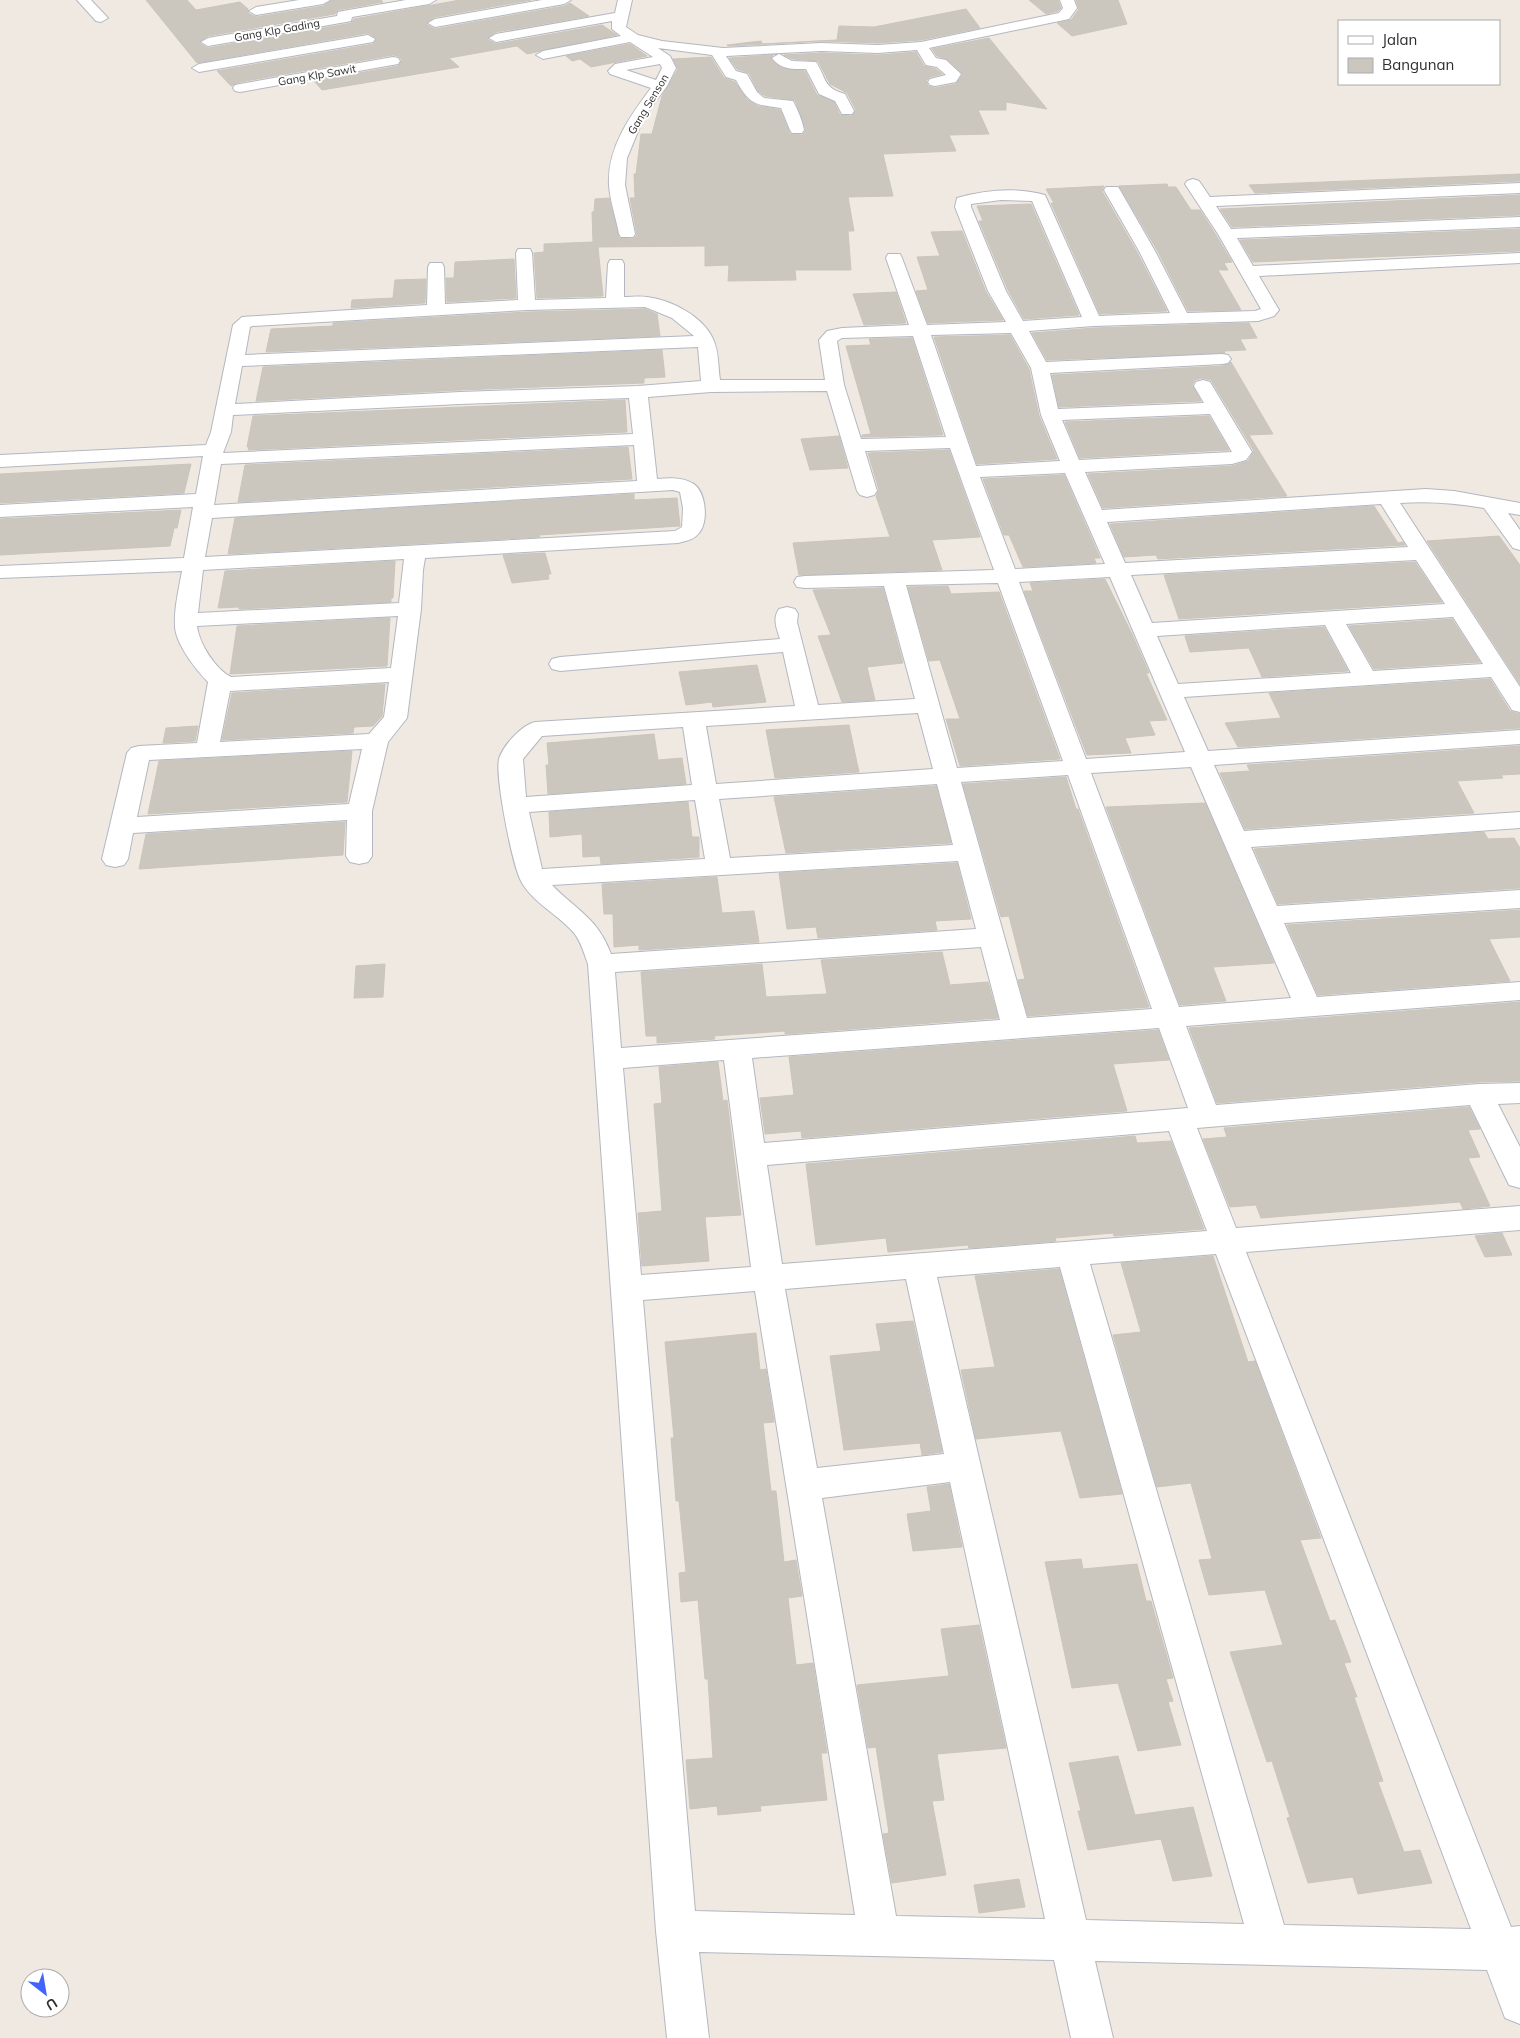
<svg xmlns="http://www.w3.org/2000/svg" width="1520" height="2038" font-family="Mulish,sans-serif">
	<rect width="100%" height="100%" fill="#efe9e1"/>
	<path fill="#cbc7bf" stroke="#cbc5ba" d="M146 0H187L196 10 240 2 248 9V13L256 17 323 6 332 0H381L383 2 338 10 335 14 208 36 199 43 208 48 346 24 351 23 354 19 460 0H531L435 17 426 24 435 29 564 6 570 3 589 16 496 32 487 39 496 44 602 25 617 35 527 54 517 46 449 58 459 67 322 90 314 81 398 66 402 60 398 56 393 55 240 82 231 86 217 71 373 44 377 39 368 33 197 63Z
		M1029 0H1058L1061 8 1058 11 1046 14Z
		M1076 0H1118L1127 24 1072 36 1057 23 1071 20 1079 9Z
		M966 9 980 28 921 40 878 43 821 41 728 46 727 45 761 41 762 44 837 40 839 26 874 27Z
		M989 38 1047 109 1006 102V110H978L989 134 949 135 956 151 883 154 893 196 848 197 854 231H848L851 270H795L796 280 728 281 729 265 705 266V246L598 247 603 296 537 298 534 253 544 252V244L593 242 592 212H594L595 199 609 198 619 238 633 239 637 235 630 198H635L634 174H636L641 134H652L662 96 678 69 673 59 711 57 724 78 735 82 748 100 758 106 780 110 790 134 802 135 806 130 795 100 765 96 758 91 749 73 737 69 729 58 773 55 771 59 782 68 805 71 817 95 834 102 840 115 852 116 856 110 847 93 830 84 818 61 793 59 784 55 821 53 878 55 916 52 924 66 936 69 942 74 930 77 926 81 928 86 935 88 956 84 963 74 947 59 937 56 932 49Z
		M630 44 647 56 591 67 580 59 572 61 566 56Z
		M1520 174V181L1255 193 1249 185Z
		M1167 184 1168 187H1176L1191 210H1200L1216 235 1232 262 1224 263 1228 270H1218L1241 310 1188 311 1157 250 1119 186Z
		M1104 186 1102 191 1137 252 1167 311 1100 314 1051 203H1054L1046 189Z
		M1520 195V215L1232 227 1220 209Z
		M1031 204 1079 315 1024 319 1008 290 979 221H983L977 206Z
		M1520 229V251L1253 262 1240 240Z
		M962 231 986 292 1003 320 928 323 916 291 928 290 917 257 940 256 931 232Z
		M514 259 516 298 447 302 446 278H454L455 262Z
		M426 279 425 303 351 308 352 300 393 298 395 280Z
		M896 292 906 323 864 325 853 294Z
		M645 309 657 314 660 336 266 352 271 329 333 326V323L527 312Z
		M1249 323 1257 338 1240 339 1246 350 1224 351 1225 353 1047 360 1032 333 1093 328Z
		M1010 335 1029 369 1039 416 1057 459 977 464 934 337Z
		M912 338 943 435 862 437V435L871 434 846 346 871 345 869 339Z
		M662 350 665 377 644 378V383L460 390 256 401 263 367Z
		M1231 362 1273 434 1249 435 1287 496 1103 508 1088 474 1232 466 1248 461 1254 451 1211 380 1202 378 1195 380 1192 385 1201 401 1059 407 1052 375 1222 366Z
		M625 400 627 432 248 450 249 447H247L253 416Z
		M1209 416 1229 450 1080 458 1065 422Z
		M839 436 848 468 810 470 801 439Z
		M628 447 632 479 238 502 245 465Z
		M949 450 980 537 932 540 942 570 799 575 793 543 890 537 876 496 879 490 868 453Z
		M191 464 184 493 0 503V474Z
		M1064 475 1100 558H1094L1096 563 1023 567 1009 535H1004L983 479Z
		M634 494V500L677 498 680 526 539 535 540 537 228 554 235 518Z
		M1374 506 1398 543 1403 542 1405 545 1158 559 1156 555 1124 557 1110 524Z
		M181 510 177 528H174L170 546 0 555V519Z
		M1499 536 1520 565V684L1427 541Z
		M545 553 551 574H548L549 579 512 583 503 555Z
		M395 561 393 598H391V602L239 609V607L218 608 225 571Z
		M1415 562 1442 602 1179 619 1164 575Z
		M1105 579 1132 634 1149 673H1146L1167 720 1149 721 1155 735 1125 738 1131 753 1087 755 1024 591H1033L1030 583Z
		M948 586 951 594 999 592 1060 759 960 766 946 719H960L940 660 929 661 908 587Z
		M883 588 903 663 867 667 875 700 842 702 818 636 831 635 813 590Z
		M390 618 387 666 230 674 237 626Z
		M1452 619 1480 662 1374 669 1349 626Z
		M1324 627 1348 671 1262 677 1249 648 1190 652 1185 636Z
		M757 665 766 702 713 707 712 702 686 705 679 672Z
		M1490 679 1510 711 1520 714V728L1238 747 1225 723 1281 718 1269 693Z
		M385 684 382 716 373 726 354 727 353 733 222 740 232 693Z
		M849 725 859 772 775 778 766 730Z
		M198 726 195 741 163 743 166 728Z
		M654 734 658 760 682 758 686 784 548 794 546 765H549L547 743Z
		M1520 746V774L1501 775 1503 778 1457 781 1474 813 1245 829 1220 773 1250 771 1247 765Z
		M352 751 347 802 148 814 159 761Z
		M1066 777 1076 809H1078L1149 1007 1028 1016 1018 980 1025 979 1009 916 1001 917 963 784Z
		M936 786 951 843 786 853 774 797Z
		M688 802 692 837H699V857L601 864 600 856 583 857 582 834 550 837 549 812Z
		M1205 803 1274 963 1213 967 1226 1001 1180 1005 1106 807Z
		M345 822 343 855 139 869 146 834Z
		M1484 832 1488 839 1514 838 1520 848V888L1278 904 1254 849Z
		M957 863 971 919 935 921 937 930 818 938 816 927 787 929 779 873Z
		M717 877 722 913 754 911 759 942 639 950V945L614 947 613 914H604L602 884Z
		M1520 910V937L1489 939 1510 981 1318 995 1287 925Z
		M942 952 950 985 988 982 998 1018 785 1034V1031L714 1036 715 1039 657 1043V1036H646L641 972 762 964 766 997 827 994 821 960Z
		M385 964 383 997 354 998 356 966Z
		M1520 1002V1081L1479 1082 1217 1103 1189 1028Z
		M1158 1030 1169 1060 1113 1064 1127 1111 802 1138 801 1131 765 1134 760 1098 794 1095 789 1057Z
		M718 1062 723 1101 727 1100 741 1215 705 1217 709 1261 642 1266 638 1213 662 1211 654 1104 662 1103 659 1067Z
		M1469 1107 1480 1129 1468 1130 1480 1157 1468 1158 1490 1206 1463 1209 1460 1202 1261 1218 1256 1205 1230 1207 1203 1139 1227 1137 1224 1128Z
		M1135 1136 1137 1143 1171 1141 1204 1229 1114 1236 1113 1233 1055 1238 1056 1241 969 1248 968 1245 888 1252 886 1238 816 1245 806 1164Z
		M1502 1233 1512 1255 1485 1257 1475 1236Z
		M1213 1256 1248 1362 1255 1361 1321 1538 1300 1540 1330 1621 1335 1620 1351 1662 1344 1663 1357 1697H1354L1383 1781 1378 1782 1404 1852 1420 1850 1432 1883 1358 1894 1353 1877 1308 1883 1287 1818 1290 1817 1272 1761 1267 1762 1230 1652 1283 1645 1265 1590 1209 1595 1199 1560 1212 1559 1191 1483 1157 1487 1113 1335 1141 1332 1121 1263Z
		M1059 1269 1122 1494 1080 1498 1061 1431 976 1439 961 1370 995 1367 975 1276Z
		M913 1321 942 1452 922 1455 920 1443 844 1450 830 1356 881 1351 876 1324Z
		M756 1333 760 1370 766 1369 774 1422 763 1423 771 1491H776L784 1562 796 1560 802 1596 788 1598 796 1665 813 1663 827 1753H821L827 1800 760 1806 761 1811 718 1815 717 1806 690 1809 686 1760 713 1758 708 1679H705L698 1600 681 1602 679 1573 686 1572 679 1501H676L671 1438H674L665 1342Z
		M949 1484 962 1547 913 1551 907 1514 931 1511 927 1487Z
		M1081 1559 1083 1569 1137 1564 1146 1601H1151L1173 1678 1166 1679 1173 1701 1168 1702 1181 1745 1138 1751 1118 1683 1072 1688 1045 1562Z
		M979 1625 1006 1748 937 1754 944 1800 932 1801 946 1875 892 1883 883 1834 889 1833 876 1747 868 1748 857 1685 949 1676 941 1629Z
		M1118 1756 1135 1815 1193 1807 1212 1876 1173 1881 1161 1839 1088 1850 1078 1811H1081L1069 1763Z
		M1019 1879 1025 1907 979 1913 974 1885Z"/>
	<g fill="none" stroke-linecap="round" stroke-linejoin="round">
		<defs>
			<path id="minor" d="M77 0H91L108 18 101 22 96 21Z
				M299 0H330L323 4 256 15 249 11 256 7Z
				M406 0H436L429 4 352 17 351 21 346 22 208 46 201 42 208 38 337 16 338 12 343 11Z
				M542 0H571L564 4 435 27 428 23 435 19Z
				M618 0H632L626 27 638 35 662 41 723 48 821 43 878 45 921 42 1059 13 1063 8 1060 0H1074L1077 8 1069 19 929 48 936 58 946 60 961 74 956 82 935 86 930 85 928 82 930 79 946 75 937 67 926 65 917 50 878 53 821 51 726 56 736 71 747 74 757 92 764 98 793 101C798 110 802 120 804 130L802 133H792L790 130 781 108C755 105 749 104 736 80L726 77 712 55 658 48 670 56 676 68 667 86 644 117 627 158 625 185 635 234 633 237H621L619 234C616 218 610 201 609 185 607 148 630 116 651 88L610 74 608 71 615 64 653 57 630 42 543 59 536 55 543 51 621 36 612 29V21L496 42 489 38 496 34 615 13ZM660 64 662 68 656 80 626 70Z
				M368 35 375 39 373 42 199 72 192 68 199 64Z
				M779 54 792 61 816 62C827 79 823 88 845 94L854 111 852 114H842L835 101 819 94 806 69C792 69 781 70 772 58Z
				M393 57 398 58 400 61 398 64 240 92 235 91 233 88 235 85 240 84Z
				M1193 179 1199 181 1210 197 1520 183V193L1216 206 1231 229 1520 217V227L1237 238 1253 266 1520 253V263L1259 276 1279 310 1274 316 1258 321 1093 326 1029 331 1046 362 1222 354 1228 355 1231 359 1228 363 1222 364 1050 373 1058 409 1204 403 1194 386 1196 382 1203 380 1210 382 1252 452 1246 460 1232 464 1085 472 1102 510 1426 489 1454 491 1520 503V515L1508 513 1520 530V550L1513 548 1484 508C1455 503 1429 501 1400 503L1520 687V712L1512 710 1491 677 1184 697 1208 751 1520 730V744L1214 765 1244 831 1520 812V828L1251 847 1277 906 1520 890V908L1284 923 1317 997 1520 982V1000L1186 1026 1216 1105 1479 1084 1520 1083V1103L1498 1104 1520 1147V1188L1509 1185 1470 1105 1197 1128 1236 1228 1520 1206V1230L1246 1252 1511 1927 1520 1926V2024L1505 2018 1487 1970 1095 1961 1113 2038H1071L1054 1960 699 1952 709 2038H667L656 1931 588 964C584 953 581 942 574 933 558 914 531 902 520 879 512 862 495 777 499 759 503 745 522 725 535 722L795 706 783 652 560 671 552 669 549 664 552 659 560 657 780 639C777 629 772 619 779 609L787 607 795 609 798 614 797 622 818 705 915 699 884 586 805 588 797 587 794 582 797 577 805 576 994 570 950 448 865 451 877 491 874 495 867 497 860 495 857 491 827 391 711 392 648 397 657 479C668 478 682 477 692 483 706 490 709 522 699 533 694 540 685 541 678 543L425 558 423 570 421 609 407 718 388 742 372 811V856L368 862 359 864 350 862 346 856 347 820 133 833 128 859 124 865 115 867 106 865 102 859 127 753 131 748 139 746 197 743 208 682C197 671 180 649 176 633 172 617 179 588 182 571L0 578V566L184 558 193 507 0 517V505L196 494 203 456 0 467V455L206 445 211 432 233 325 242 317 427 305 428 267 430 263H442L444 267 445 304 518 300 516 253 518 249H530L532 253 535 300 606 298 608 264 610 260H622L624 264V297C631 297 639 296 647 297 671 300 703 316 713 339 719 351 718 367 720 380H825L819 340 827 331 842 328 909 325 886 258 888 254H900L902 258 927 325 1006 322 988 291 955 207 957 198C986 190 1016 187 1045 195L1099 316 1170 313 1139 251 1104 190 1106 187H1118L1120 190 1155 251 1187 313 1255 311 1261 309 1218 234 1185 184 1187 181ZM1001 200 1032 201 1082 317 1023 321 1006 291 971 207V204ZM645 307 672 318 694 336 245 355 250 327 252 326 527 310ZM1011 333 1031 368 1041 415 1060 461 976 466 931 335ZM913 336 946 437 861 439 844 385 837 341 842 338ZM698 347 701 381 638 386 460 392 235 404 242 366ZM629 398 633 434 223 453 231 432 233 415 460 404ZM1210 414 1232 452 1079 460 1062 420ZM634 445 637 481 214 505 221 464ZM1065 473 1105 564 1015 569 980 477ZM673 490 680 492 683 508 682 527 675 531 205 557 212 518ZM1381 504 1408 547 1125 563 1107 522ZM404 559 399 603 198 613 203 570ZM1416 560 1445 604 1152 623 1131 575ZM1110 577 1185 752 1086 759 1019 582ZM998 583 1063 761 957 768 906 585ZM398 616 391 668 231 677C215 669 199 643 197 626ZM1453 617 1483 664 1373 671 1346 624ZM1325 625 1351 673 1178 684 1157 636ZM389 682 384 717 369 734 220 742 230 691ZM918 713 933 769 716 784 706 726ZM683 727 692 785 526 797 523 759 542 736ZM362 749 349 804 137 817 149 760ZM1191 767 1291 998 1179 1007 1091 773ZM1068 775 1152 1009 1027 1018 961 782ZM937 784 953 845 730 858 719 799ZM695 800 705 859 542 869 529 812ZM958 861 976 929 611 954C597 917 577 911 552 885ZM981 947 1000 1020 621 1048 615 972ZM1159 1028 1188 1108 764 1143 752 1058ZM724 1060 751 1267 641 1275 623 1068ZM1169 1131 1207 1231 782 1264 767 1165ZM1216 1254 1471 1929 1284 1925 1090 1264ZM1060 1267 1244 1924 1086 1920 937 1277ZM906 1279 944 1454 817 1468 785 1289ZM755 1291 855 1915 695 1911 643 1300ZM950 1482 1045 1919 896 1916 822 1498Z"/>
		</defs>
		<use href="#minor" stroke="#b4b7c1" stroke-width="2"/>
		<use href="#minor" fill="#fff" fill-rule="evenodd"/>
	</g>
	<g text-anchor="middle" stroke-width="4" stroke-linejoin="round" paint-order="stroke">
		<g font-size="11" fill="#2e2e2e" stroke="#fff">
			<text transform="translate(277 30) rotate(-10)" y="4">Gang Klp Gading</text>
			<text transform="translate(317 75) rotate(-10)" y="4">Gang Klp Sawit</text>
			<text transform="translate(648 104) rotate(-59)" y="4">Gang Senson</text>
		</g>
	</g>
	<rect x="1338" y="20" width="162" height="65" fill="#ffffff" stroke="#ababab"/>
	<rect x="1348" y="36" width="25" height="8" fill="#ffffff" stroke="#ababab"/>
	<text x="1382" y="45" font-size="15" fill="#2e2e2e">Jalan</text>
	<rect x="1348" y="58" width="25" height="15" fill="#cbc7bf" stroke="#ababab"/>
	<text x="1382" y="70" font-size="15" fill="#2e2e2e">Bangunan</text>
	<g transform="translate(45 1993) rotate(149)"><circle r="24" fill="#ffffff" stroke="#ababab"/>
	<path d="M0-4L9 19L0 12L-9 19Z" fill="#4264fb"/>
	<text y="-8" font-size="14" font-weight="bold" text-anchor="middle" fill="#2e2e2e">U</text>
	</g>
</svg>
